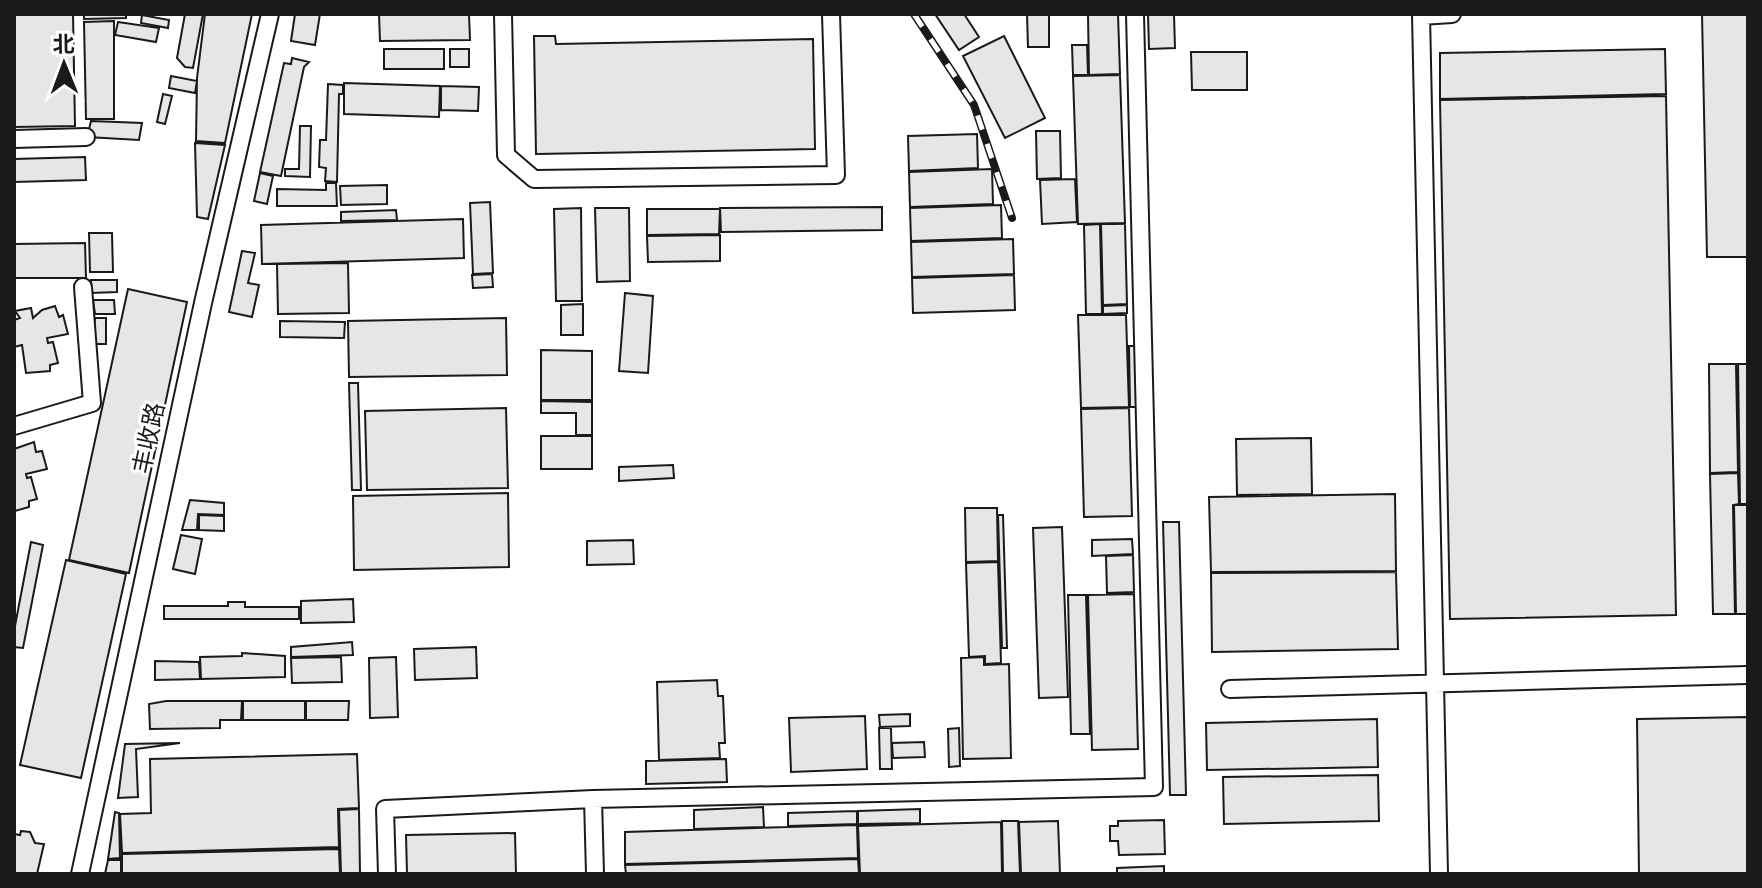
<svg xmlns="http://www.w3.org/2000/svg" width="1762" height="888" font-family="Manrope,'Noto Sans SC',sans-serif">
	<rect width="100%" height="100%" fill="#fff"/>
	<path fill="#e6e6e6" stroke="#1a1a1a" stroke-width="2" d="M14 14H73L75 126 14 127Z
		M84 14H126V18L84 19Z
		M185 14H203L193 68 185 67 177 58Z
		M205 14H252L225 143 196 141 197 78Z
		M295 14H320L315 45 291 41Z
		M379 14H469L470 40 380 41Z
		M935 14H964L979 37 959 50Z
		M1027 14H1049V47H1028Z
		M1088 14H1118L1120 74 1089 75Z
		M1148 14H1174L1175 48 1149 49Z
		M1702 14H1748V257H1707Z
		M142 15 169 20 168 28 141 23Z
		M114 21V119H86L84 22Z
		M118 22 159 28 156 42 115 35Z
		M534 36H555L556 44 813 39 815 149 536 154Z
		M1004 36 1045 118 1005 138 963 56Z
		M1072 45H1087L1088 75H1073Z
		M384 49H444V69H384Z
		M450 49H469V67H450Z
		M1665 49 1666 94 1440 99V53Z
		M1191 52H1247V90H1192Z
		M292 58 309 62 304 67 281 176 260 172 284 63 291 64Z
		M1120 75 1125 223 1078 224 1073 76Z
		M171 76 197 81 195 93 169 88Z
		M344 83 440 86 439 117 344 114Z
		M328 84 343 85V94H339L337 182 325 181 326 168 319 167 320 140H326Z
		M441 86 479 87 478 111 441 110Z
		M163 94 172 96 165 124 157 122Z
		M1666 96 1676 615 1450 619 1440 100Z
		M91 121 142 123 139 140 87 137Z
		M300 126H311L310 177 285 176V169H299Z
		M1036 131H1060L1061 178 1037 179Z
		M977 134 978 168 909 171 908 136Z
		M195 143 225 145 208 219 197 217Z
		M85 157 86 180 14 182V159Z
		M992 169 993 204 910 207 909 172Z
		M260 173 273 176 267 204 254 201Z
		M1075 179 1077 222 1042 224 1040 180Z
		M326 183H336L337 206H277V189L326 190Z
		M387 185V204L341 205 340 186Z
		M490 202 493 273 473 274 470 203Z
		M1001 205 1002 238 911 241 910 208Z
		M882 207V230L721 232 720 208Z
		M581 208 582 301H556L554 209Z
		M595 208H629L630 281 597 282Z
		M647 209H720L719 234 647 235Z
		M396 210 397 220 341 221V212Z
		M463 219 464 258 262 264 261 225Z
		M1100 224 1102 314H1086L1084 225Z
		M1101 224H1125L1127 304 1103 305Z
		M89 233H112L113 272H90Z
		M720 235V261L648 262 647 236Z
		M1013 239 1014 274 912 277 911 242Z
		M85 243 86 278H14V244Z
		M242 251 255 253 248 283 259 285 252 317 229 312Z
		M348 263 349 313 278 314 277 264Z
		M492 274 493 287 473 288 472 275Z
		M1014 275 1015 310 913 313 912 278Z
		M91 280H117V292L91 293Z
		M128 289 187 302 129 573 69 560Z
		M625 293 653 296 648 373 619 371Z
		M93 300H114L115 314H95Z
		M583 304V335H561V305Z
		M1127 305V313L1103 314V306Z
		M55 306 59 317 63 315 68 334 47 338 48 343 53 342 58 363 50 365V371L26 373 22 345 14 347V320L20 318 15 311 31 308 33 318 42 310Z
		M1078 315H1126L1129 407 1081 408Z
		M95 318H106V344H92Z
		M506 318 507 375 349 377 348 321Z
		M280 321 345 322 344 338 280 337Z
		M1129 346H1138L1140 407H1130Z
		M541 350 592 351V400H541Z
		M1709 364H1736L1738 472 1710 473Z
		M1738 364H1748V504H1740Z
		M349 383H358L361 490H352Z
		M541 401 592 402V435H576V413H541Z
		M506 408 508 488 367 490 365 411Z
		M1129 408 1132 516 1084 517 1081 409Z
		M541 436H592V469H541Z
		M1311 438 1312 494 1237 495 1236 439Z
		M34 442 36 452 42 451 47 469 26 474 27 478 31 477 37 499 29 501V507L15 511 14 449Z
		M673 465 674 478 619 481V467Z
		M1738 473 1739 504 1733 505 1735 614H1713L1710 474Z
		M508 493 509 567 354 570 353 496Z
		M1395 494 1396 571 1211 572 1209 497Z
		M190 500 224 503V515L198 514 197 530H182Z
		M1734 505H1748V614H1736Z
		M965 508H997L998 561 966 562Z
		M199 515 224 516V531L199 530Z
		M998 515H1003L1007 648H1002Z
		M1163 522H1179L1186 795H1170Z
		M1062 527 1068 697 1039 698 1033 528Z
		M181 535 202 539 195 574 173 569Z
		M1132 539 1133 554 1092 556V540Z
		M633 540 634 564 587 565V541Z
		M31 542 43 545 23 648 14 647V631Z
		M1133 555 1134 592 1107 593 1106 556Z
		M66 560 126 574 81 778 20 765Z
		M998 562 1001 663 985 664V656L969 657 966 563Z
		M1396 572 1398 649 1212 652 1211 573Z
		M1134 594 1138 749 1092 750 1088 595Z
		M1068 595H1086L1090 734H1071Z
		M353 599 354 622 301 623V601Z
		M228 602H245V607H299V619H164V606H228Z
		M352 642 353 655 291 657V647Z
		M476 647 477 678 415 680 414 649Z
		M242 653 285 656V677L201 679 200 657 242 656Z
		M341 657 342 682 292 683 291 658Z
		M396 657 398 717 370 718 369 658Z
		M984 657V665L1009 664 1011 758 963 759 961 658Z
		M155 661 199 662 200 679 155 680Z
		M717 680 718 696H723L725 743H719L720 758 659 760 657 682Z
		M166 701H242L241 720H220V728L150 729 149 704Z
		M243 701H305V720H243Z
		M306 701H349L348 720H306Z
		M910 714V726L880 727 879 715Z
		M865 716 867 769 791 772 789 718Z
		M1748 717V874H1639L1637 719Z
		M1377 719 1378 767 1207 770 1206 723Z
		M879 728H891L892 769H880Z
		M959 728 960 766 949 767 948 729Z
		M924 742 925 757 893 758 892 743Z
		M180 743 136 749 138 797 118 798 125 744Z
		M357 754 359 808 338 809 339 847 122 853 120 814 151 813 150 759Z
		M726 759 727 782 646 784V761Z
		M1378 775 1379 821 1224 824 1223 777Z
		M763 807 764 827 694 829V810Z
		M359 809 360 874H341L339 810Z
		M920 809V823L858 824V811Z
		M857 811V824L788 826V813Z
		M115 812 119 813 120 858 108 859Z
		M1164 820 1165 854 1119 855 1118 841H1110V826H1118V821Z
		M1002 821H1018L1020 874H1003Z
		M1058 821 1060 874H1021L1019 822Z
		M1001 822 1002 874H860L858 826Z
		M857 825 858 858 625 864V832Z
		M21 831 30 832 35 843 44 844 37 874H14V834L20 835Z
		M515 833 516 874H407L406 835Z
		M339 849 340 874H122V854Z
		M858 859 859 874H626L625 865Z
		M108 860H121V874H105Z
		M1164 866V874H1117V868Z"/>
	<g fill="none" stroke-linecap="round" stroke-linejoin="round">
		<defs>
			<path id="minor" d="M503 14 506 155 534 179 836 175 831 14
				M1421 14 1439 874
				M1421 16 1452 14
				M14 139 86 137
				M14 426 92 403 83 287
				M1230 689 1748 675
				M593 799 1154 787 1135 14
				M80 874 203 303 270 14
				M387 874 385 809 593 799 595 874"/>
		</defs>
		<use href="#minor" stroke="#1a1a1a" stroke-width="20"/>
		<use href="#minor" stroke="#fff" stroke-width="16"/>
		<defs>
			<path id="rail" d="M914 14 974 105 1012 218"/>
		</defs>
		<use href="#rail" stroke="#1a1a1a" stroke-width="8"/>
		<use href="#rail" stroke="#fff" stroke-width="5" stroke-dasharray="15" stroke-linecap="butt"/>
	</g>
	<g text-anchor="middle" stroke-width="6" stroke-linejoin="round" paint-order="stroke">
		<g font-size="24" fill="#1a1a1a" stroke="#fff">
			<text transform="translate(149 438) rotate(-78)" y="8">丰收路</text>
		</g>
	</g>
	<rect width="1762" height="888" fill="none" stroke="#1a1a1a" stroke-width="32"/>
	<g transform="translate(64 64) rotate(359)" stroke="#ffffff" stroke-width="6" paint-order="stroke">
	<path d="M0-6L14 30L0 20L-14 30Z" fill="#1a1a1a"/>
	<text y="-12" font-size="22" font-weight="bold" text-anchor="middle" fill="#1a1a1a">北</text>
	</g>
</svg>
